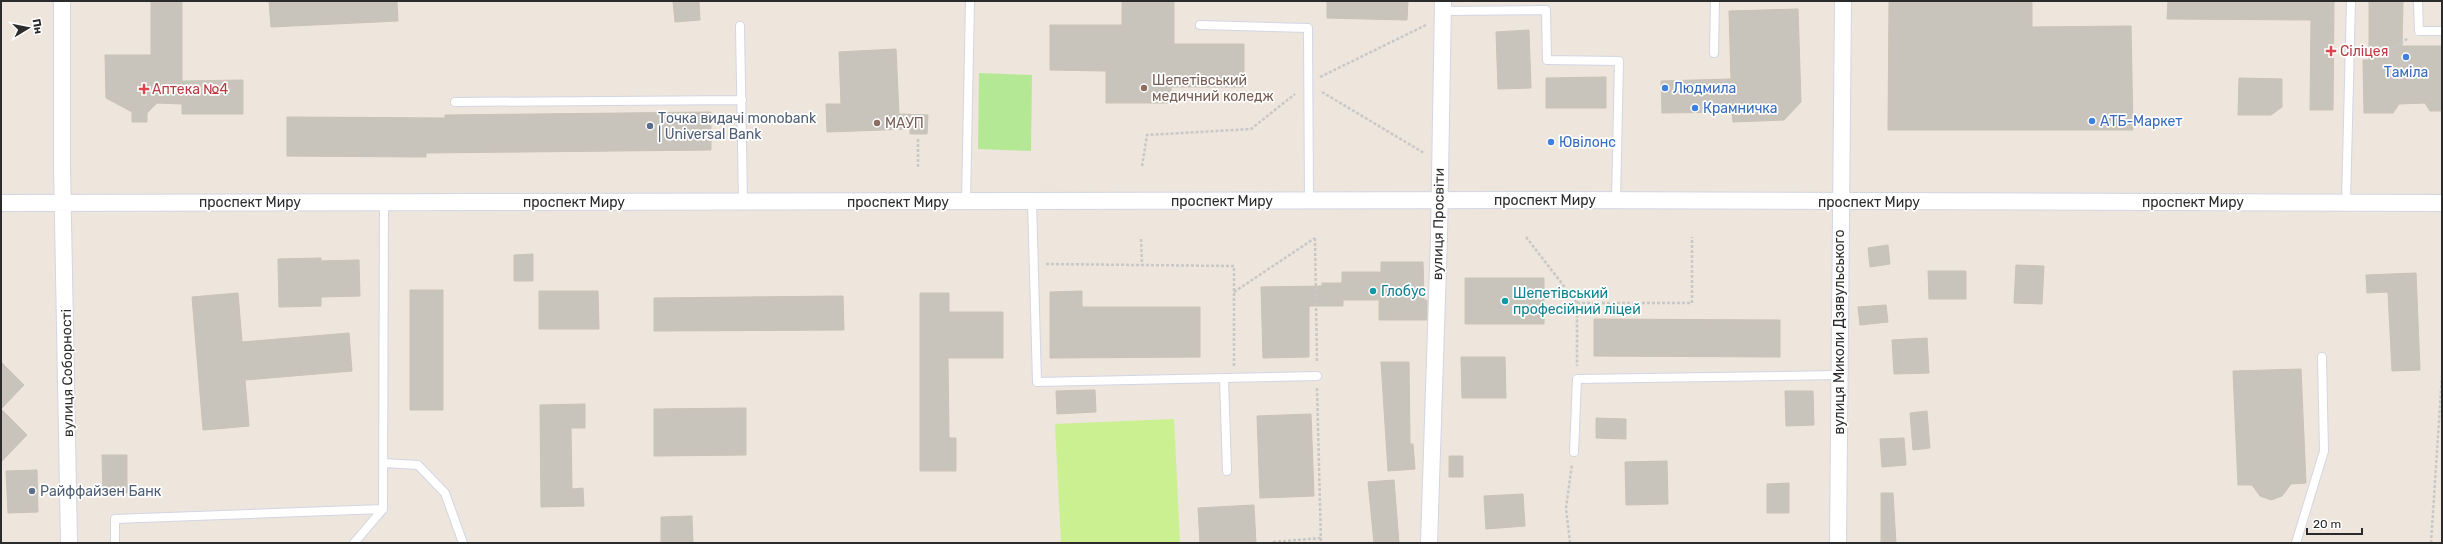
<svg xmlns="http://www.w3.org/2000/svg" width="2443" height="544" font-family="Rubik,sans-serif">
	<rect width="100%" height="100%" fill="#eee5dc"/>
	<path fill="#b5e895" d="M979 73 1032 75 1031 151 978 149Z"/>
	<path fill="#cbf091" d="M1174 419 1180 543H1061L1055 424Z"/>
	<path fill="#c9c4bb" stroke="#c9c2b6" d="M151 1H182V81L243 80V114H182V104L157 103 147 113V122H132V112L106 98 105 55H151Z
		M269 1H397L398 21 271 27Z
		M673 1H699L700 20 675 22Z
		M1122 1H1174V44H1244V87H1171V103H1106V71L1050 70V25H1122Z
		M1327 1H1408L1407 20 1327 18Z
		M1889 1 2032 2V27L2131 26 2133 130H1888Z
		M2168 1H2334L2333 110H2310L2311 20 2167 19Z
		M2369 1H2403L2402 46H2442V111H2430L2425 103 2399 104 2393 113H2364L2363 60H2369Z
		M1798 9 1801 102 1784 120 1733 122 1732 112 1662 113 1661 81 1731 79 1729 11Z
		M1529 30 1531 88 1498 89 1496 32Z
		M896 49 899 114 928 115 927 134H910V129L827 132 826 104H841L839 52Z
		M1606 77V108H1546V78Z
		M2239 78 2282 79V107L2271 115H2238Z
		M711 112V150L426 153V157L287 156V117L445 118V115Z
		M1888 245 1890 264 1870 267 1868 248Z
		M533 254V281H514V255Z
		M321 258V261L359 260 360 296 321 297V306L279 307 278 259Z
		M1381 262H1423L1424 300H1427V320H1379V300H1343V306H1309V357L1263 358 1261 287 1322 286V283H1342V272H1381Z
		M2016 265 2044 266 2042 304 2014 303Z
		M1928 271H1966V299H1929Z
		M2416 273 2420 370 2392 371 2388 292 2367 293 2366 275Z
		M1465 278H1544V324H1465Z
		M410 290H443V410H410Z
		M539 291H598L599 329H539Z
		M1082 291V307H1200V357L1050 358V292Z
		M238 293 242 342 349 333 352 371 245 380 249 426 203 430 192 297Z
		M920 293H949V312H1003V358H948L949 438H956V471H920Z
		M843 296 844 330 654 331V298Z
		M1886 305 1888 322 1860 325 1858 307Z
		M1594 319 1780 320V357L1594 356Z
		M1927 338 1929 373 1894 374 1892 340Z
		M1461 357H1505L1506 398H1462Z
		M1 362 24 385 1 409 27 435 1 462Z
		M1381 362H1409L1410 444H1413L1415 469 1388 471Z
		M2301 369 2306 483 2291 484 2282 496 2271 500 2260 496 2252 485H2238L2233 371Z
		M1095 390 1096 412 1057 414 1056 391Z
		M1785 391H1813L1814 425 1786 426Z
		M585 404V428H571L572 489 583 488 584 506 541 507 540 405Z
		M746 408V455L654 456V409Z
		M1927 411 1930 448 1913 450 1910 413Z
		M1311 414 1314 496 1260 498 1257 416Z
		M1596 418 1626 419V439L1596 438Z
		M1904 438 1906 465 1882 467 1880 439Z
		M102 455H127V493L103 494Z
		M1449 456H1463V477H1449Z
		M1667 461 1668 504 1626 505 1625 462Z
		M37 470 38 512 8 513 6 471Z
		M1394 480 1399 543H1374L1368 482Z
		M1789 483V513H1767V484Z
		M1881 493H1893L1896 543H1881Z
		M1523 494 1525 526 1486 529 1484 496Z
		M1254 505 1256 543H1200L1198 508Z
		M692 516 693 543H661V517Z"/>
	<g fill="none" stroke-linecap="round" stroke-linejoin="round">
		<defs>
			<path id="service" d="M2418 1 2419 31H2442
				M1443 11 1546 10 1547 60 1619 61 1616 200
				M1200 25 1308 28 1309 201
				M740 26 743 202
				M1714 53 1715 1
				M455 102 742 100
				M966 201 970 1
				M1032 201 1037 382 1317 376
				M2346 202 2351 1
				M1224 378 1227 471
				M1574 452 1577 379 1838 375
				M384 463 418 465 445 493 463 543
				M115 543V519L383 509
				M354 543 383 509 384 202
				M2296 543 2324 451 2322 357"/>
			<path id="minor" d="M62 1V166L69 543
				M1 203 1564 200 2442 203
				M1429 543 1439 237 1443 1
				M1838 543 1843 1"/>
		</defs>
		<use href="#service" stroke="#d1d6e5" stroke-width="10"/>
		<use href="#minor" stroke="#d1d6e5" stroke-width="18"/>
		<path stroke="#c8c8c8" stroke-width="2.5" stroke-dasharray="3 2" stroke-linecap="butt" d="M2362 52 2397 46 2408 38
			M1320 77 1426 25
			M1322 92 1424 153
			M918 139V167
			M1142 166 1147 135 1251 129 1295 94
			M1526 237 1577 303V366
			M1315 238 1317 363
			M1141 239 1142 265
			M1046 264 1234 266V366
			M1234 292 1315 238
			M1577 303H1692V237
			M1317 388 1321 543
			M1273 542 1321 538
			M1570 543 1566 508 1572 464
			M2431 543 2442 375"/>
		<use href="#service" stroke="#fff" stroke-width="8"/>
		<use href="#minor" stroke="#fff" stroke-width="16"/>
	</g>
	<g fill="#e0444e" stroke="#fff" stroke-width="1.5">
		<path d="M2329 45h4v4h4v4h-4v4h-4v-4h-4v-4h4z"/>
		<path d="M142 83h4v4h4v4h-4v4h-4v-4h-4v-4h4z"/>
	</g>
	<g fill="#3f7fe0" stroke="#fff" stroke-width="1.5">
		<circle cx="2406" cy="57" r="4"/>
		<circle cx="1665" cy="88" r="4"/>
		<circle cx="1695" cy="108" r="4"/>
		<circle cx="2092" cy="121" r="4"/>
		<circle cx="1551" cy="142" r="4"/>
	</g>
	<g fill="#8d6e63" stroke="#fff" stroke-width="1.5">
		<circle cx="1144" cy="88" r="4"/>
		<circle cx="877" cy="123" r="4"/>
	</g>
	<g fill="#5c6f8a" stroke="#fff" stroke-width="1.5">
		<circle cx="650" cy="126" r="4"/>
		<circle cx="32" cy="491" r="4"/>
	</g>
	<g fill="#0f9aa8" stroke="#fff" stroke-width="1.5">
		<circle cx="1373" cy="291" r="4"/>
		<circle cx="1505" cy="301" r="4"/>
	</g>
	<g text-anchor="middle" stroke-width="3.5" stroke-linejoin="round" paint-order="stroke">
		<g font-size="14" fill="#be3a42" stroke="#fff" text-anchor="start">
			<text x="2340" y="56">Сіліцея</text>
			<text x="152" y="94">Аптека №4</text>
		</g>
		<g font-size="14" fill="#366cbe" stroke="#fff" text-anchor="start">
			<text x="2406" y="77" text-anchor="middle">Таміла</text>
			<text x="1673" y="93">Людмила</text>
			<text x="1703" y="113">Крамничка</text>
			<text x="2100" y="126">АТБ-Маркет</text>
			<text x="1559" y="147">Ювілонс</text>
		</g>
		<g font-size="14" fill="#785e54" stroke="#fff" text-anchor="start">
			<text x="1152" y="85">Шепетівський<tspan x="1152" dy="16">медичний коледж</tspan></text>
			<text x="885" y="128">МАУП</text>
		</g>
		<g font-size="14" fill="#4e5e75" stroke="#fff" text-anchor="start">
			<text x="658" y="123">Точка видачі monobank<tspan x="658" dy="16">| Universal Bank</tspan></text>
			<text x="40" y="496">Райффайзен Банк</text>
		</g>
		<g font-size="14" fill="#2b2b2b" stroke="#fff">
			<text x="1545" y="205">проспект Миру</text>
			<text x="1222" y="206">проспект Миру</text>
			<text x="250" y="207">проспект Миру</text>
			<text x="574" y="207">проспект Миру</text>
			<text x="898" y="207">проспект Миру</text>
			<text x="1869" y="207">проспект Миру</text>
			<text x="2193" y="207">проспект Миру</text>
			<text transform="translate(1438 224) rotate(-89)" y="5">вулиця Просвіти</text>
			<text transform="translate(1839 332) rotate(-90)" y="5">вулиця Миколи Дзявульського</text>
			<text transform="translate(67 373) rotate(-91)" y="5">вулиця Соборності</text>
		</g>
		<g font-size="14" fill="#0d838f" stroke="#fff" text-anchor="start">
			<text x="1381" y="296">Глобус</text>
			<text x="1513" y="298">Шепетівський<tspan x="1513" dy="16">професійний ліцей</tspan></text>
		</g>
	</g>
	<rect width="2443" height="544" fill="none" stroke="#2b2b2b" stroke-width="4"/>
	<g transform="translate(28 28) rotate(80)" stroke="#ffffff" stroke-width="3" paint-order="stroke">
	<path d="M0-3L7 15L0 10L-7 15Z" fill="#2b2b2b"/>
	<text y="-6" font-size="11" font-weight="bold" text-anchor="middle" fill="#2b2b2b">Пн</text>
	</g>
	<path d="M2307 528v6h55v-6" fill="none" stroke="#2b2b2b" stroke-width="2"/>
	<text x="2313" y="528" font-size="12" fill="#2b2b2b" stroke="#ffffff" stroke-width="3" paint-order="stroke">20 m</text>
</svg>
